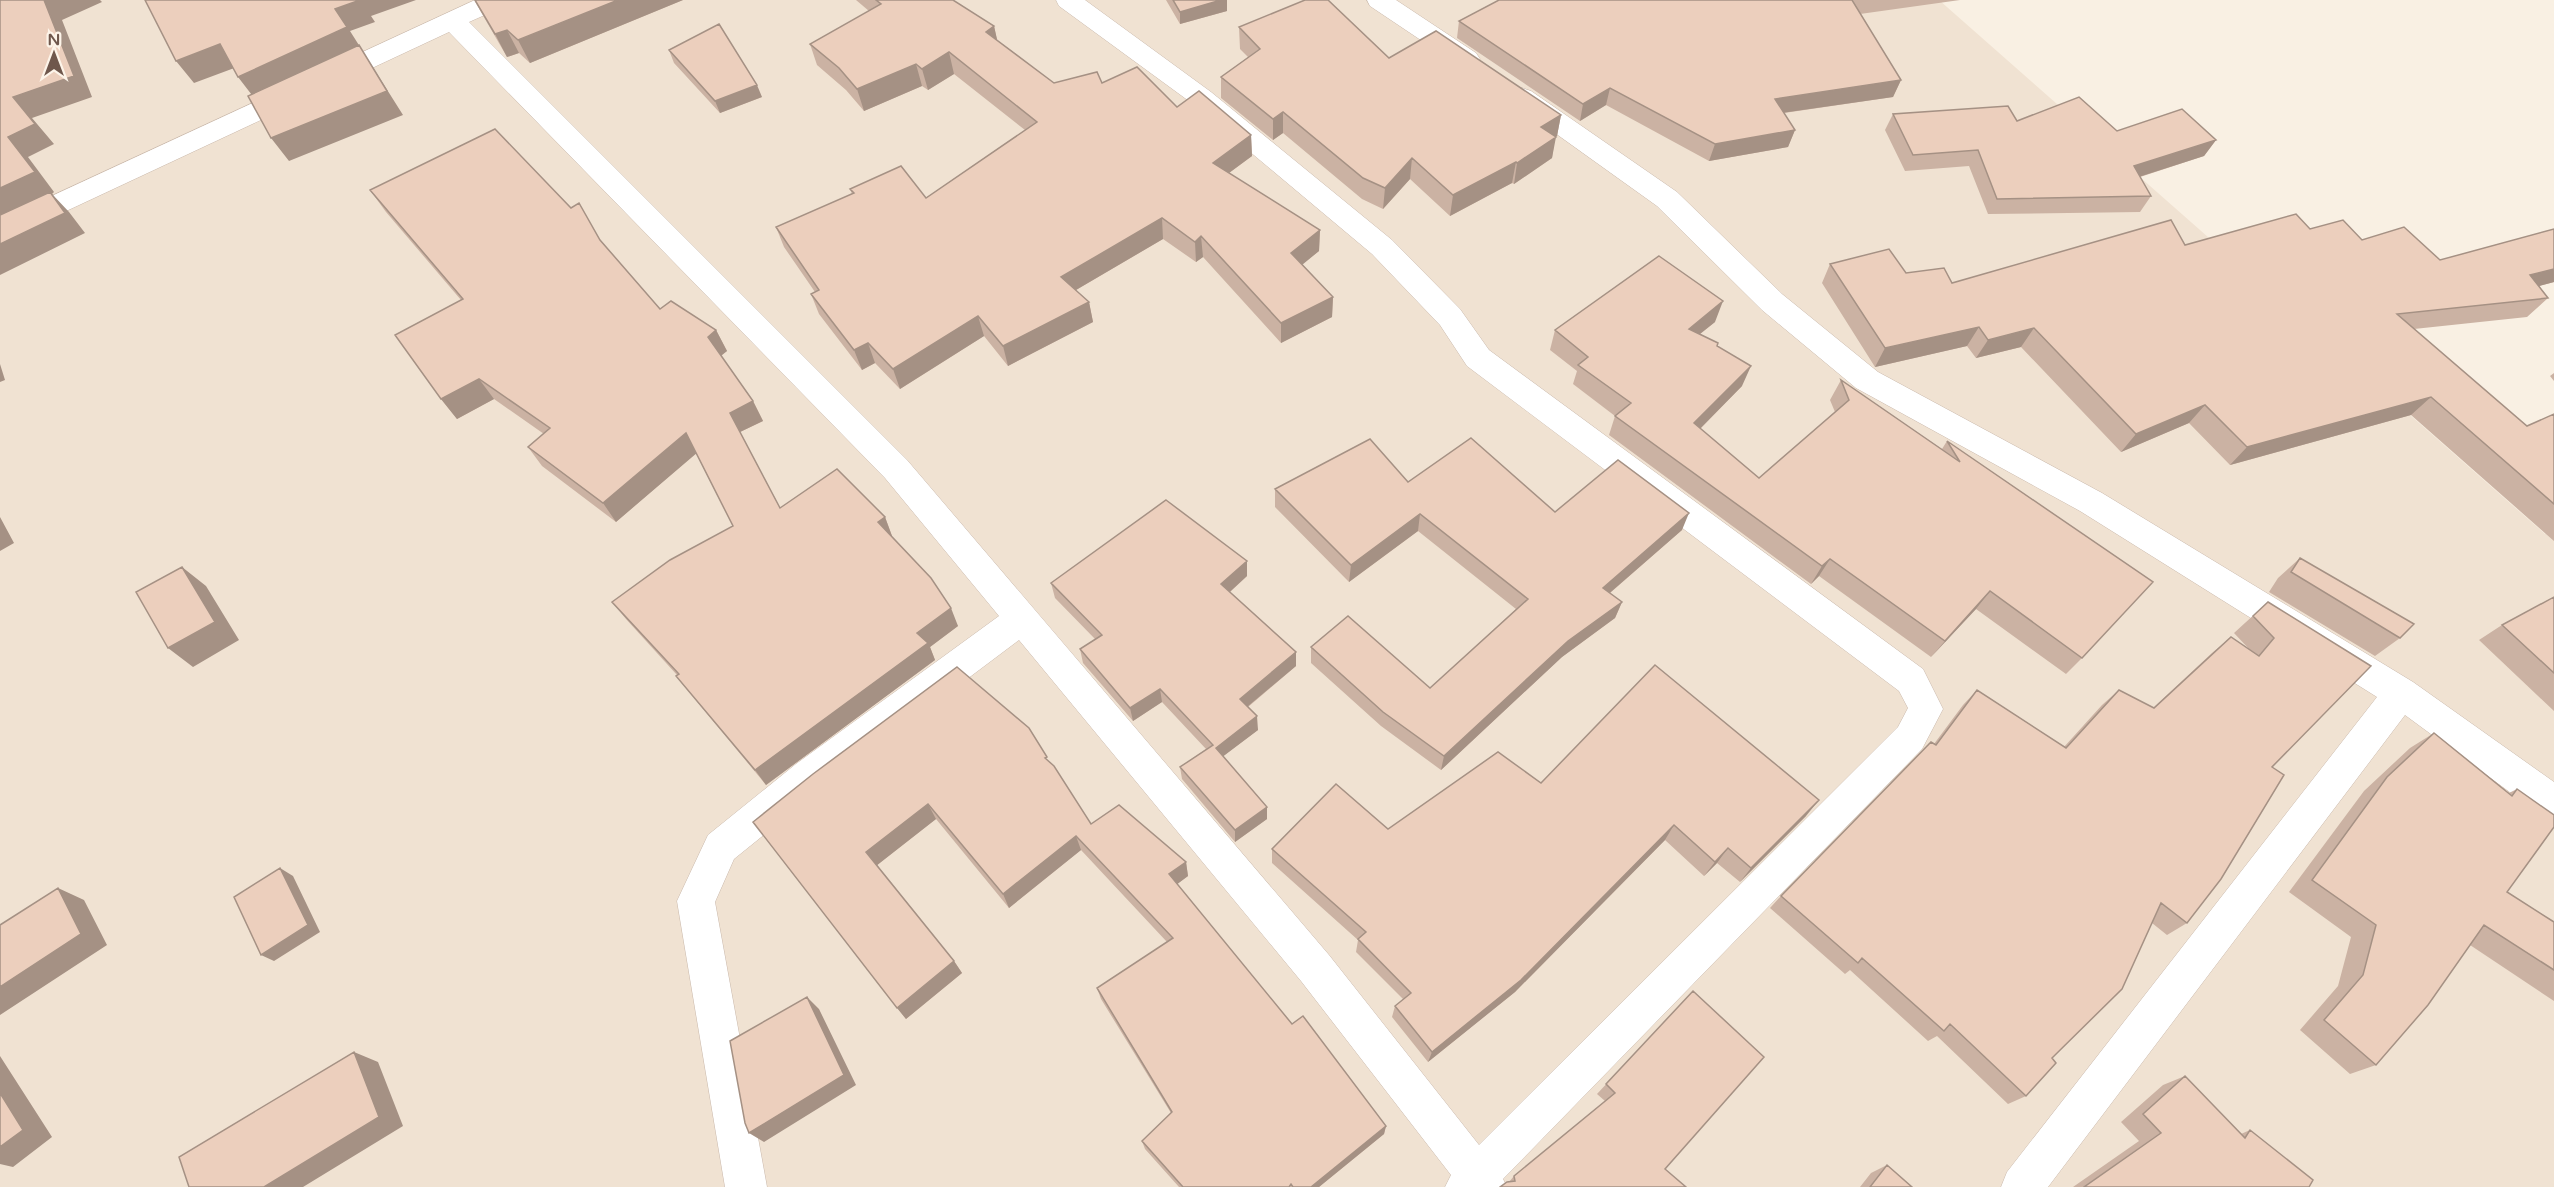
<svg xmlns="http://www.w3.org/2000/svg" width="2554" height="1187" font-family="'Varela Round',sans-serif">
	<rect width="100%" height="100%" fill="#f9f0e3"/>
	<path fill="#f0e2d2" d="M0 0H1939L2545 534 2554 532V1187H0Z"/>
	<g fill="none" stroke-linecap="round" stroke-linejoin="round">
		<defs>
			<path id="minor" d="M475 0H508L505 6 469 22 907 460 1329 955 1479 1145 1898 727 1908 708 1899 691 1467 366 1440 325 1372 254 1193 104 1059 6 1056 0H1085L1211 92 1392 240 1460 309 1489 350 1923 669 1943 709 1922 749 1503 1179 1507 1187H1445L1451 1175 1301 981 1019 640 822 788 734 859 715 902 767 1187H725L677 901 708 835 796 764 999 616 885 478 449 32 0 242V220Z
				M1367 0H1396L1476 53 1480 59 1476 65 1467 67 1458 65 1370 6Z
				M1522 88 1531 91 1677 192 1782 294 1878 372 2102 493 2413 682 2554 782V820L2541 815 2405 715 2048 1187H2001L2007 1172 2377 697 2080 511 1856 388 1762 310 1657 206 1513 103 1509 97 1513 91Z"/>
		</defs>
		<use href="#minor" stroke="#c9b8ab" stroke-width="1"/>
		<use href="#minor" fill="#fff" fill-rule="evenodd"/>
	</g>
	<path fill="#cbb2a3" d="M474 0H683L530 63 519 53 507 57Z
		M856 0H953L994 26 997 40 1054 83H1102L1177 107 1251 135 1252 156 1229 173 1320 230 1319 251 1302 264 1333 297 1332 317 1281 343 1203 257 1196 262 1163 239 1076 290 1089 302 1093 322 1008 366 984 336 900 389 875 363 862 370 819 314 811 294 815 292 784 247 776 227 852 194 850 189 926 198 1025 130 954 74 928 90 922 86 864 111 846 90 817 65 810 44 869 11Z
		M1166 0H1227V11L1180 24Z
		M1499 0H1960L1860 14 1901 80 1893 97 1784 113 1795 130 1788 147 1709 161 1606 105 1580 121 1457 38 1459 21Z
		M1239 27 1389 58 1561 115 1557 136 1555 137 1552 158 1514 184 1512 183 1450 216 1410 179 1383 209 1362 199 1283 133 1273 140 1221 98V77L1248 57 1240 49Z
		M669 50 762 97 720 113 674 63Z
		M1893 114 2017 121 2216 140 2204 156 2140 177 2151 196 2140 212 1988 214 1969 166 1905 171 1885 130Z
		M370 190 600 240 660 309 716 330 727 351 721 356 753 401 763 421 740 432 780 508 885 517 892 536H891L958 626 930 647 935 660 766 785 689 692 676 676 677 675 626 619 612 602 733 526 696 453 616 522 542 466 528 447 544 434 494 399 457 419 441 399 461 300 386 212Z
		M2310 229 2440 260 2554 229V282L2539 286 2548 298 2527 317 2414 329 2527 426 2554 414V541L2411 415 2230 465 2189 423 2121 452 2021 347 1976 358 1967 346 1875 367 1822 283 1830 264 1906 273 1952 283 2185 245Z
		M1715 322 1700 334 1718 343 1717 346 1742 386 1700 429 1759 478 1835 412 1830 400 1841 380 1942 449 1947 441 2082 658 2066 674 1976 609 1931 657 1819 576 1811 584 1609 435 1615 416 1573 384 1577 371 1550 350 1555 330Z
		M2554 373V381L2550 376Z
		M1408 482 1555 512 1682 530 1610 593 1622 602 1615 618 1562 657 1441 770 1381 726 1311 663V647L1430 688 1516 609 1418 531 1349 582 1275 507V489Z
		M2300 558 2400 638 2375 656 2269 592 2278 578Z
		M1247 576 1230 592 1296 652V666L1248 707 1258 730 1223 756 1267 807V819L1235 842 1182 779 1180 767 1206 749 1162 702 1133 721 1083 663 1080 649 1095 639 1055 598 1051 583Z
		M2554 597V711L2479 640 2502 625Z
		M2268 602 2371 666 2272 767 2187 923 2167 935 2152 923 2052 1058 2026 1096 2008 1104 1937 1036 1928 1041 1850 970 1845 974 1770 908 1781 896 1934 744 1963 705 1977 690 2064 747 2102 705 2119 690 2153 708 2212 653 2231 637 2250 650 2234 633Z
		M2434 733 2509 793 2517 789 2507 892 2554 922V1001L2470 945 2376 1065 2350 1074 2300 1030 2338 986 2351 937 2289 892 2364 791 2410 748Z
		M1049 762 1091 824 1186 862 1188 876 1177 884 1292 1024 1386 1126 1384 1134 1319 1187H1179L1145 1149 1142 1141 1171 1113 1101 999 1097 988 1167 942 1081 850 1009 908 936 819 877 865 954 961 962 973 906 1019 753 822Z
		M1806 816 1740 882 1717 863 1704 876 1665 840 1515 992 1428 1062 1392 1017 1395 1006 1403 999 1356 952 1358 940 1272 863V849L1388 829Z
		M1693 991 1665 1169 1509 1182 1514 1176 1605 1101 1597 1094Z
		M2185 1076 2241 1134 2250 1130 2309 1187H2073L2139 1141 2121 1122 2163 1085Z
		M1887 1165 1912 1187H1860L1871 1173Z"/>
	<path fill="#a59184" d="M44 0H100L102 2 62 20 92 97 32 118 54 144 28 157 54 192 52 194 69 212 85 233 0 275V188L13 97Z
		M360 0H416L371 16 375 22 350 31 403 115 289 161 271 138 255 99 238 77 335 9Z
		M618 0H683L530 63 518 40Z
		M1221 0H1227V11L1180 24V12Z
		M994 26 999 48 986 32Z
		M507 30 519 53 507 57 495 34Z
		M220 44 237 67 194 83 176 61Z
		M949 52 954 74 928 90 922 69Z
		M916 64 922 86 864 111 857 89Z
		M1901 80 1893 97 1768 115 1775 99Z
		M757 85 762 97 720 113 715 101Z
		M1610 88 1606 105 1580 121 1583 104Z
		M1283 112V133L1273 140V119Z
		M1561 115 1557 136 1537 148 1541 127Z
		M1795 130 1788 147 1709 161 1715 144Z
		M1251 135 1252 156 1214 184 1213 163Z
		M1556 137 1552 158 1514 184 1517 163Z
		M2216 140 2204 156 2123 182 2134 166Z
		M1412 158 1410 179 1383 209 1385 188Z
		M1516 162 1512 183 1450 216 1453 195Z
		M1162 218 1163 239 1064 297 1061 277Z
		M1320 230 1319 251 1291 274V253Z
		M1201 236 1203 257 1196 262 1195 242Z
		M2554 269V282L2510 294 2530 275Z
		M1333 297 1332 317 1281 343V323Z
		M1723 301 1715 322 1681 349 1689 329Z
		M1089 302 1093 322 1008 366 1003 346Z
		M978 316 984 336 900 389 893 369Z
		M1979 327 1967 346 1875 367 1885 348Z
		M2034 328 2021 347 1976 358 1988 340Z
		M716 330 727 351 718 358 708 337Z
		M868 343 875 363 862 370 854 350Z
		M0 364 5 380 0 382Z
		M1751 366 1742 386 1686 443 1694 423Z
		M479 379 494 399 457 419 441 399Z
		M2431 397 2411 415 2230 465 2247 447Z
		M753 401 763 421 740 432 730 413Z
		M2205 405 2189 423 2121 452 2136 434Z
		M686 433 698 452 616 522 603 503Z
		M1689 513 1682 530 1597 604 1603 588Z
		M1420 514 1418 531 1349 582 1351 565Z
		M0 517 14 543 0 551Z
		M885 517 892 536 885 541 878 522Z
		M1830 559 1819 576 1811 584 1822 566Z
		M1247 561V576L1222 599 1221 584Z
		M182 567 206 586 239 640 193 667 168 648Z
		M1990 591 1976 609 1931 657 1945 641Z
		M1622 602 1615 618 1562 657 1441 770 1444 756 1568 641Z
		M951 608 958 626 930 647 935 660 766 785 755 770 917 633Z
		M1296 652V666L1241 712 1240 699Z
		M1160 689 1162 702 1133 721 1130 708Z
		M1257 716 1258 730 1217 761 1216 748Z
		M1819 800 1806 816 1740 882 1751 868Z
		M928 804 936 819 876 866 866 852Z
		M1267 807V819L1235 842V830Z
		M1674 825 1665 840 1515 992 1428 1062 1432 1052Z
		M1076 836 1081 850 1009 908 1003 894Z
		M1728 848 1717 863 1704 876 1715 862Z
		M1186 862 1188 876 1172 888 1169 874Z
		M280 868 293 876 320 932 274 961 261 955Z
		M58 888 84 900 107 945 0 1015V987Z
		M954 961 962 973 906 1019 897 1008Z
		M807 997 819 1009 856 1085 764 1142 749 1133Z
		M354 1052 378 1062 403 1126 303 1187H264Z
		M0 1056 52 1137 13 1167 0 1164Z
		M1386 1126 1384 1134 1319 1187H1311Z"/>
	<path fill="#eccfbd" stroke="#a59184" stroke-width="1.5" d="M0 0H44L74 76 13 97 35 124 8 137 35 172 0 188Z
		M145 0H360L335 9 347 27 238 77 220 44 176 61Z
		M475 0H618L518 40 507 30 495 34Z
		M876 0H953L994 26 986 32 1054 83 1097 72 1102 83 1137 67 1177 107 1199 91 1251 135 1213 163 1320 230 1291 253 1333 297 1281 323 1201 236 1195 242 1162 218 1061 277 1089 302 1003 346 978 316 893 369 868 343 854 350 811 294 819 290 776 227 854 193 850 189 901 166 926 198 1037 122 949 52 922 69 916 64 857 89 839 68 810 44 881 4Z
		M1173 0H1221L1180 12Z
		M1305 0H1328L1389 58 1436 31 1561 115 1541 127 1556 137 1517 163 1516 162 1453 195 1412 158 1385 188 1363 178 1283 112 1273 119 1221 77 1260 49 1239 27Z
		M1499 0H1852L1901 80 1775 99 1795 130 1715 144 1610 88 1583 104 1459 21Z
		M719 24 757 85 715 101 669 50Z
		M359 45 387 91 271 138 248 96Z
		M2079 97 2117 131 2182 109 2216 140 2134 166 2151 196 1997 199 1978 150 1913 155 1893 114 2008 106 2017 121Z
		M495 129 571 208 579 203 600 240 660 309 671 301 716 330 708 337 753 401 730 413 780 508 837 469 885 517 878 522 931 578 951 608 917 633 928 643 755 770 676 676 679 674 612 602 670 560 733 526 686 433 603 503 528 447 550 428 479 379 441 399 395 335 463 299 370 190Z
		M50 192 65 213 0 244V215Z
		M2296 214 2310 229 2343 220 2362 240 2404 227 2440 260 2554 229V269L2530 275 2548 298 2397 314 2527 426 2554 414V504L2431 397 2247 447 2205 405 2136 434 2034 328 1988 340 1979 327 1885 348 1830 264 1889 249 1906 273 1944 268 1952 283 2171 220 2185 245Z
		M1659 256 1723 301 1689 329 1718 343 1717 346 1751 366 1694 423 1759 478 1849 400 1841 380 1960 462 1947 441 2153 582 2082 658 1990 591 1945 641 1830 559 1822 566 1615 416 1631 403 1578 365 1588 357 1555 330Z
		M1471 438 1555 512 1618 460 1689 513 1603 588 1622 602 1568 641 1444 756 1383 712 1311 647 1348 616 1430 688 1528 599 1420 514 1351 565 1275 489 1370 439 1408 482Z
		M1166 500 1247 561 1221 584 1296 652 1240 699 1257 716 1216 748 1267 807 1235 830 1180 767 1213 745 1160 689 1130 708 1080 649 1102 635 1051 583Z
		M2300 558 2414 624 2400 638 2291 572Z
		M182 567 215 622 168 648 136 592Z
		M2554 597V673L2502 625Z
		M2268 602 2371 666 2272 767 2284 775 2221 879 2187 923 2161 903 2122 989 2052 1058 2056 1063 2026 1096 1950 1024 1944 1031 1862 958 1858 963 1781 896 1931 742 1936 745 1977 690 2066 748 2119 690 2154 708 2231 637 2259 656 2274 638 2253 616Z
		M1655 665 1819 800 1751 868 1728 848 1715 862 1674 825 1521 980 1432 1052 1395 1006 1411 993 1358 939 1366 932 1272 849 1336 784 1388 829 1498 752 1541 783Z
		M957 667 1029 728 1047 757 1045 758 1054 766 1091 824 1119 805 1186 862 1169 874 1292 1024 1303 1016 1386 1126 1311 1187H1293L1291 1184 1289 1187H1183L1142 1141 1172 1112 1097 988 1173 938 1076 836 1003 894 928 804 866 852 954 961 897 1008 753 822 813 774Z
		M2434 733 2512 796 2517 789 2554 815V827L2507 892 2554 922V970L2484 925 2428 1005 2376 1065 2324 1020 2363 975 2376 925 2312 880 2387 777Z
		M280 868 308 925 261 955 234 897Z
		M58 888 81 934 0 987V925Z
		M1693 991 1764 1057 1665 1169 1686 1187H1500L1507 1182 1515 1181 1514 1176 1615 1093 1606 1084Z
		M807 997 844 1075 749 1133 745 1123 730 1041Z
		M354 1052 379 1117 264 1187H189L179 1157Z
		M2185 1076 2245 1138 2250 1130 2313 1180 2309 1187H2084L2161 1133 2143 1114Z
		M0 1093 23 1130 0 1147Z
		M1887 1165 1912 1187H1870Z"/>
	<g transform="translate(54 54)" stroke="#fdf4e9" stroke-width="4.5" paint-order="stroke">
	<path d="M0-4.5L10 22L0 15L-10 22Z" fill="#6f574c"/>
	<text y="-9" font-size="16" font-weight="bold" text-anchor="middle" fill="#6f574c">N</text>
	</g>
</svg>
